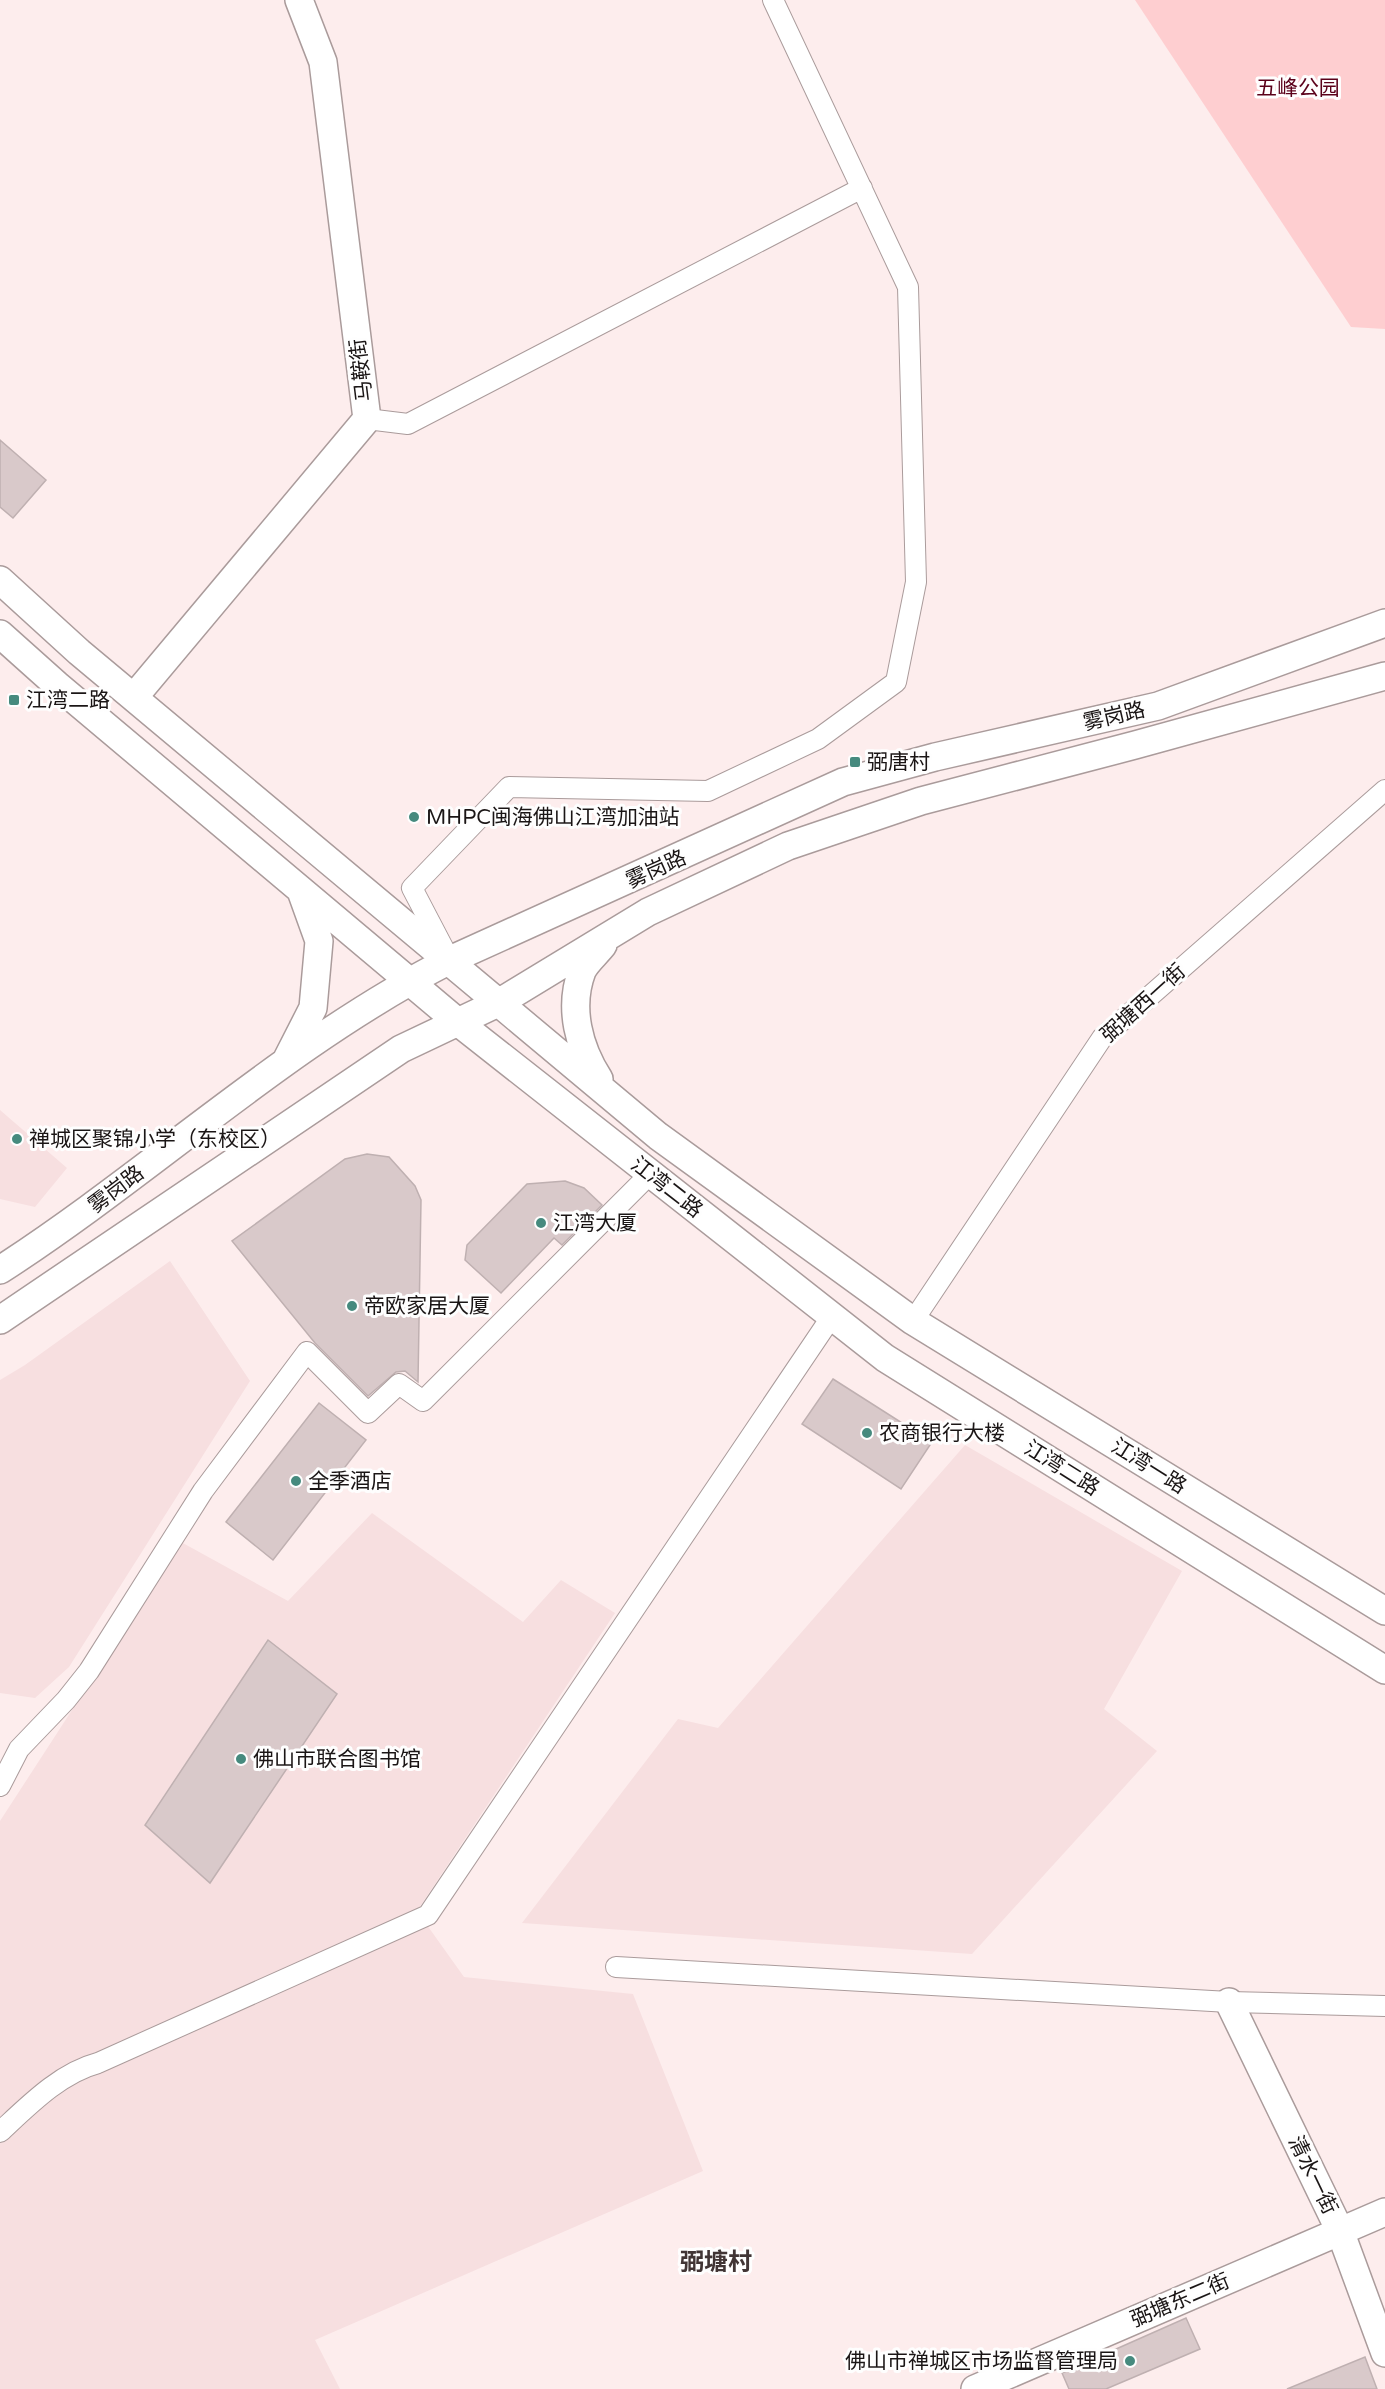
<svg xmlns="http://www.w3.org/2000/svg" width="1385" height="2389" font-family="'Varela Round','Noto Sans SC',sans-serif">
	<rect width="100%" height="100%" fill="#fdeded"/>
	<path fill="#f7dfe0" d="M0 1110 67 1168 35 1207 0 1199Z
		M170 1261 250 1381 69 1667 35 1698 0 1693V1380L25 1365Z
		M965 1445 1182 1571 1104 1709 1157 1751 972 1954 522 1923 678 1719 718 1728Z
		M372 1513 523 1622 561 1580 615 1613 417 1911 464 1977 633 1994 703 2171 315 2340 340 2389H0V1821L181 1542 288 1601Z"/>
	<path fill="#feced0" d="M1135 0H1385V329L1351 327Z"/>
	<path fill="#d9c9ca" stroke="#bfb0b1" stroke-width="1.5" d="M0 440 46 480 13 518 0 507Z
		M367 1154 389 1157 415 1186 421 1200 418 1382 405 1371 396 1372 368 1396 315 1343 232 1241 345 1159Z
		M565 1181 584 1188 602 1205 562 1245 554 1238 501 1293 465 1260 467 1245 527 1184Z
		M833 1379 932 1442 901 1489 802 1424Z
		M319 1403 366 1440 273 1560 226 1522Z
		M268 1640 337 1694 210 1883 145 1825Z
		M1186 2318 1200 2349 1106 2389H1069L1062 2373Z
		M1365 2357 1377 2389H1287Z"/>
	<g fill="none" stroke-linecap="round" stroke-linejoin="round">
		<defs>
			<path id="street" d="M367 419 408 424 862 188
				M447 955 412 888 509 787 708 791 818 739 896 682 916 582 908 287 773 0
				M913 1321 1102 1038 1385 790
				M0 1786 19 1749 66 1700 89 1671 203 1491 307 1352 368 1413 399 1384 423 1401 650 1174
				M616 1967 1229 2002 1385 2006
				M0 2132C28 2106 60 2073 98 2063L428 1915 832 1316"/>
			<path id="secondary" d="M0 580 79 652 658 1136 913 1321 1385 1611
				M0 634 57 685 459 1023 885 1358 1385 1670
				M134 697 367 419 323 62 299 0
				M286 1061 313 1008 319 941 301 891
				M599 1079C579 1048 568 1008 582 971 586 962 597 953 603 945
				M0 1270C153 1171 287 1043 450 960L843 782 935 757 1158 706 1385 623
				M0 1320 401 1049 500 1002 648 912 788 846 921 801 1135 745 1385 676
				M1229 2002 1340 2231 1385 2353
				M975 2389 1385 2212"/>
		</defs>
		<use href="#street" stroke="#aa9b9b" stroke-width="22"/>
		<use href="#secondary" stroke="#aa9b9b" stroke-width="30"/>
		<use href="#street" stroke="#fff" stroke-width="20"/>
		<use href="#secondary" stroke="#fff" stroke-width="27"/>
	</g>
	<g fill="#468a7e" stroke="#fefefe" stroke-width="2">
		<rect x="8" y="694" width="12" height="12" rx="3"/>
		<rect x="849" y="756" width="12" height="12" rx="3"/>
		<circle cx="414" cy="817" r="6"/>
		<circle cx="17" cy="1139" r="6"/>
		<circle cx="541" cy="1223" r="6"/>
		<circle cx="352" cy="1306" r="6"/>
		<circle cx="867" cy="1433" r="6"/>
		<circle cx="296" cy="1481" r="6"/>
		<circle cx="241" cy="1759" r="6"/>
		<circle cx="1130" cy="2361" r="6"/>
	</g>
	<g text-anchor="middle" stroke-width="6" stroke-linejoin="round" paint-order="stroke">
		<g font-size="21" fill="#5b011a" stroke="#fefefe">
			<text x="1298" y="95">五峰公园</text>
		</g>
		<g font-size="21" fill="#1a1515" stroke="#fefefe">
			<text transform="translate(361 370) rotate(-97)" y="7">马鞍街</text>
			<text transform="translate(1114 716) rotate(-13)" y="7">雾岗路</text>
			<text transform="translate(656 869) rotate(-24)" y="7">雾岗路</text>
			<text transform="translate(1143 1003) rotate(-42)" y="7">弼塘西一街</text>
			<text transform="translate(667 1187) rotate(38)" y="7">江湾二路</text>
			<text transform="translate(116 1189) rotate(-37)" y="7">雾岗路</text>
			<text transform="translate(1149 1466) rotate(32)" y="7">江湾一路</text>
			<text transform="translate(1062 1468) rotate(32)" y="7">江湾二路</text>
			<text transform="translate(1313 2175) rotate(64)" y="7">清水一街</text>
			<text transform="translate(1180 2300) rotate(-23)" y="7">弼塘东二街</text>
		</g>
		<g font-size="21" fill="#1a1515" stroke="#fefefe" text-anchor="start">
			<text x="26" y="707">江湾二路</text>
			<text x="867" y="769">弼唐村</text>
			<text x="426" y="824">MHPC闽海佛山江湾加油站</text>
			<text x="29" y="1146">禅城区聚锦小学（东校区）</text>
			<text x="553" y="1230">江湾大厦</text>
			<text x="364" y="1313">帝欧家居大厦</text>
			<text x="879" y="1440">农商银行大楼</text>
			<text x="308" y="1488">全季酒店</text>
			<text x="253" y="1766">佛山市联合图书馆</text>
			<text x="1118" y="2368" text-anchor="end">佛山市禅城区市场监督管理局</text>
		</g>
		<g font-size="24" font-weight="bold" fill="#413535" stroke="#fefefe">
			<text x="716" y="2270">弼塘村</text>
		</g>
	</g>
</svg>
